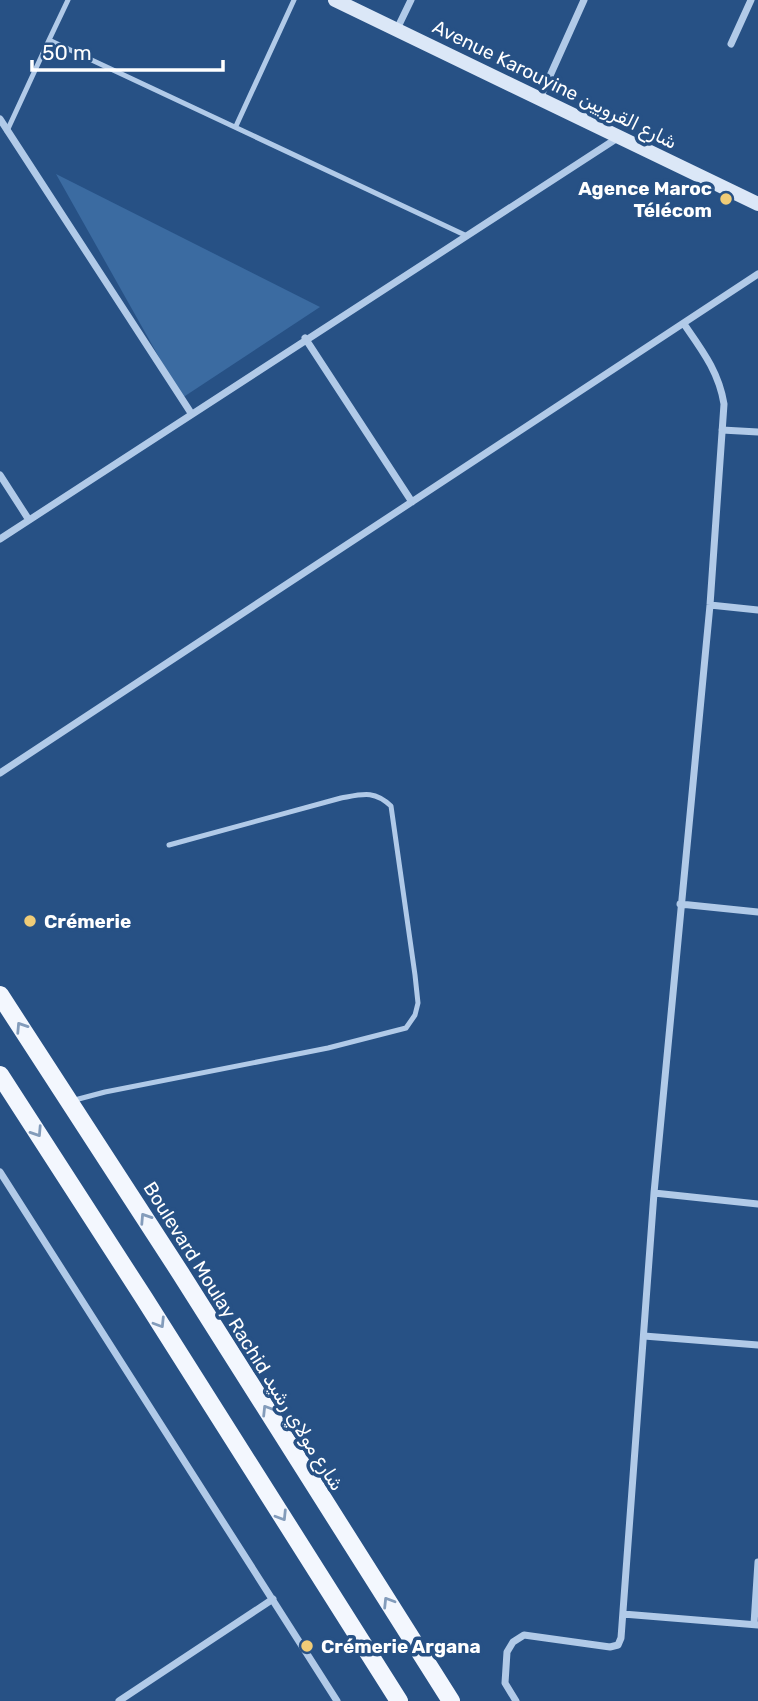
<svg xmlns="http://www.w3.org/2000/svg" width="758" height="1701" font-family="Rubik,Vazirmatn,sans-serif">
	<rect width="100%" height="100%" fill="#275185"/>
	<path fill="#3b6ba1" d="M56 174 320 307 182 398Z"/>
	<g fill="none" stroke-linecap="round" stroke-linejoin="round">
		<path stroke="#b1cae8" stroke-width="5" d="M49 40 68 0
			M236 126 294 0
			M7 131 49 40 467 236
			M71 1101 105 1092 328 1048 406 1028 415 1015 418 1003 415 975 391 806C374 790 363 794 341 798L169 845"/>
		<path stroke="#b1cae8" stroke-width="7" d="M397 29 411 0
			M731 44 751 0
			M540 98 584 0
			M0 119 191 413
			M305 338 412 502
			M722 430 758 432
			M0 475 29 520
			M0 539 619 137
			M710 605 758 610
			M0 773 758 274
			M680 904 758 912
			M0 1172 337 1701
			M654 1193 758 1204
			M644 1336 758 1345
			M623 1614 758 1625
			M754 1624 758 1562
			M119 1701 273 1599
			M516 1701 505 1683 507 1652 513 1642 524 1635 610 1647 618 1645 621 1638 654 1193 710 605 724 404C719 372 702 350 684 324"/>
		<path stroke="#dbe7f7" stroke-width="14" d="M335 0 758 204"/>
		<path stroke="#f3f7fe" stroke-width="18" d="M0 995 181 1274 451 1701
			M0 1075 144 1298 399 1701"/>
	</g>
	<defs><path id="oneway-chevron" d="M-2-3.5L2.5 0L-2 3.5" fill="none" stroke-width="1.6" stroke-linecap="round" stroke-linejoin="round" transform="scale(1.75)"/></defs>
	<g stroke="#839cbb">
		<use href="#oneway-chevron" transform="translate(21 1027) rotate(-123)"/>
		<use href="#oneway-chevron" transform="translate(37 1132) rotate(57)"/>
		<use href="#oneway-chevron" transform="translate(145 1218) rotate(-123)"/>
		<use href="#oneway-chevron" transform="translate(160 1323) rotate(58)"/>
		<use href="#oneway-chevron" transform="translate(267 1410) rotate(-122)"/>
		<use href="#oneway-chevron" transform="translate(282 1516) rotate(58)"/>
		<use href="#oneway-chevron" transform="translate(388 1602) rotate(-122)"/>
	</g>
	<g fill="#f0cc77" stroke="#275185" stroke-width="2.5">
		<circle cx="726" cy="199" r="7"/>
		<circle cx="30" cy="921" r="7"/>
		<circle cx="307" cy="1646" r="7"/>
	</g>
	<g text-anchor="middle" stroke-width="7" stroke-linejoin="round" paint-order="stroke">
		<g font-size="19" fill="#fff" stroke="#275185">
			<text transform="translate(555 84) rotate(26)" y="7">Avenue Karouyine شارع القرويين</text>
			<text transform="translate(244 1336) rotate(58)" y="7">Boulevard Moulay Rachid شارع مولاي رشيد</text>
		</g>
		<g font-size="19" font-weight="bold" fill="#fff" stroke="#275185" text-anchor="start">
			<text x="712" y="195" text-anchor="end">Agence Maroc<tspan x="712" dy="22">Télécom</tspan></text>
			<text x="44" y="928">Crémerie</text>
			<text x="321" y="1653">Crémerie Argana</text>
		</g>
	</g>
	<path d="M32 60v10h191v-10" fill="none" stroke="#ffffff" stroke-width="3.5"/>
	<text x="42" y="60" font-size="21" fill="#ffffff" stroke="#275185" stroke-width="5" paint-order="stroke">50 m</text>
</svg>
